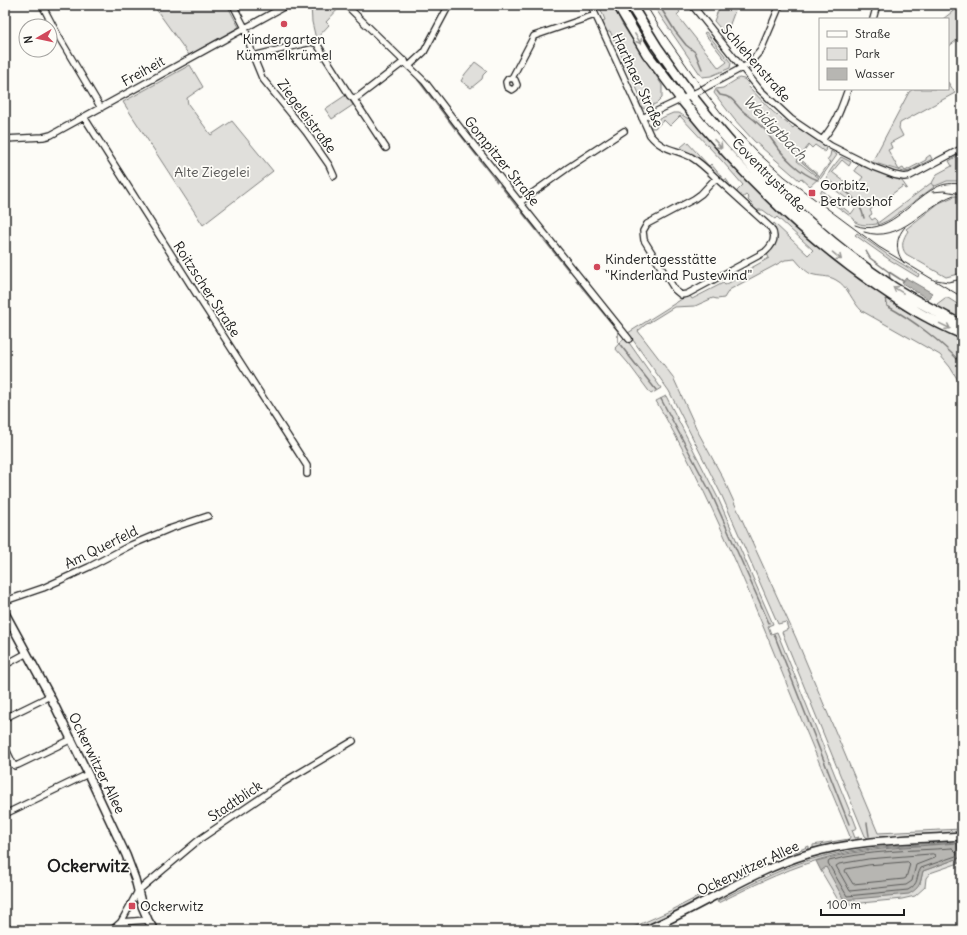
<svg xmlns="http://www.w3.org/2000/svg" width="967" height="935" font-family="Delius,sans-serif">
	<rect width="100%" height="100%" fill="#fdfcf7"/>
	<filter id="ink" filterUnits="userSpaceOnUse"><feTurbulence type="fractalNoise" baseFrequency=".025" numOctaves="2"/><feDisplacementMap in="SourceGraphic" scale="8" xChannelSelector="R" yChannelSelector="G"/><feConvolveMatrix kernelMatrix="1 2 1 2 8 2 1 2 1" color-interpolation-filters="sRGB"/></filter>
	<g filter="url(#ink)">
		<path fill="#e0dfdb" stroke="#7e7e7c" d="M153 5H227L239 27 189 55Z
			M311 5H339L341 6 326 22 329 25 316 39 312 22Z
			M599 5H613L622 24 662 85V98L657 103 645 109 641 107 639 102 642 100 610 31 606 33 601 22 605 20Z
			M653 5H675L680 12 677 15 719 68 727 62 704 33 706 32 731 63 730 68 711 76 702 77Z
			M720 5H737L726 35 714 21Z
			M961 5H962V36L948 47V19H943Z
			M475 62 487 71 483 75 482 79 471 88 461 81 465 74Z
			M190 65 203 87 187 98 188 104 211 135 232 121 273 171 203 225 123 102Z
			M739 78 744 79 749 84 747 85 772 111 793 128 795 126 826 146 825 152 815 145 812 148 809 145 799 158 820 176 830 162 827 160 830 156 831 151 837 155 821 178 798 159 797 161 819 178 810 186 801 178 799 180 754 141 734 119 714 93 716 89 723 88Z
			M948 82 955 93 900 123 899 128 903 136 890 143 892 148 888 150 899 170 903 168 905 171 926 160V158L930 155 932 159 910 171 904 172 872 162 909 92 913 89H948Z
			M346 95 353 105 332 119 325 109Z
			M673 113H679L687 118 693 119 712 142 903 306 902 309 909 312 910 311 962 338V387L950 367 940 355 862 311C852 302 848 286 836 280 828 275 819 277 811 274 805 271 799 264 795 259L785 260 729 290 724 298 717 299 713 298 695 306 674 307 645 325 638 331 673 377 698 432 723 478 796 638 878 833 962 829V833L869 839 865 836 782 632 788 629 786 622 778 624 722 496 669 391 628 333 685 297 690 296 692 299 723 283 725 285 736 279 735 277 769 258 767 254C776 246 781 235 772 226L774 223 808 255 813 250 777 217 775 219 763 210H758L757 211 753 207 754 206 748 200 749 198 746 195 742 198 737 193V191L743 185 723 162 680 116 670 126 664 120 655 128H651L650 125 652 122Z
			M687 142 709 166 711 164 724 180 726 179 732 188 706 164 682 150 681 147Z
			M962 153V181H947L935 186 932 183 937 174 952 166 949 161Z
			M841 157 851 162 849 166 842 160 832 172 854 189 863 177 855 171V169L859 165 902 181 907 188 905 189 903 186 870 210 872 214 869 216 872 220 875 218 878 221 877 224C869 225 862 226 855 222L854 219 820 194 822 190 851 214 857 206 827 184C825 174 834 166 841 157Z
			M931 183 934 187 889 220 878 225 879 222Z
			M955 196H962V273L946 277 906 254C900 247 903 238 908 231L906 229 939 203Z
			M857 233 892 258 919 274 918 277 890 260 855 235Z
			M945 298H948L962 307V322L937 308V304Z
			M625 337 661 388 651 394 628 363 615 348Z
			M666 396 718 498 773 624 768 626 771 634 777 632 850 812 849 813V815H852L857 828 852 830 855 838 859 837 857 840 815 849 813 848V845L849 839 850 837 849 834C830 788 811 743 792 697 751 597 711 495 656 401Z
			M958 842 960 843 962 846 958 850 957 843C917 846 875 846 836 855 794 865 756 884 718 903L717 901C747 887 777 870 809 860 857 846 908 845 958 842Z
			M809 846V850L806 852 674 914 638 930H627L672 910 729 881Z
			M962 857V862L930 873 926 878 925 887 915 896 902 899 841 905 821 871 825 867 920 884 923 871Z"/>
		<path fill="#b7b6b2" stroke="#797876" d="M906 278 932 293 928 299 902 283Z
			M957 843 958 849 962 850V857L923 871C920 883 921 887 909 894L844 900 826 867 821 871 816 861C862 848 909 847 957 843Z"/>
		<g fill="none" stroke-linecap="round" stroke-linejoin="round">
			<path stroke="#5a5a58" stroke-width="1" d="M952 848 957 853 956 856 921 868C915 878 920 883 908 890L847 896 828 863 829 861C868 850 911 851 952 848Z
				M933 854 935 855 934 858 916 865 912 881 906 885 850 891 836 866 839 864 868 859Z
				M908 862 910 864 906 878 904 879 853 884 845 871 846 869 868 865Z"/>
			<path stroke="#797876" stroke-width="1.5" d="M659 5 675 31 686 45 695 52 702 69
				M418 80 456 130
				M717 91 720 95C735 97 734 104 744 112 751 117 757 122 763 128 767 131 769 136 772 140 783 156 800 174 818 180
				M459 133 477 156
				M479 159 497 182
				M825 180C842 186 860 199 864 218
				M500 185 518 208
				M521 211 569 271
				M866 251 870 258 889 272 890 279
				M889 272 903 281
				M576 280 618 331V342L656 390
				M886 297 887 306C913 320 942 342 962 364
				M661 399 712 495 769 623
				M774 634 849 824
				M867 823 869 836"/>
			<defs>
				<path id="minor" d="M42 5 60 39 101 108
					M233 5 245 28 253 56 262 78 306 132 329 165 334 176
					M346 5 425 82 461 129 629 339
					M591 5 650 135C662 150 675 149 691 157 701 163 708 170 716 178
					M692 5 760 90 791 119 831 146 873 167 894 175 904 177 910 176 959 150
					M873 19 877 5
					M253 56 311 42 317 44 350 96 353 98 358 97 405 61
					M409 66 424 52 449 5
					M512 78 515 80 517 85 515 88 512 90 507 87 506 82 508 79 512 78 534 36 595 15
					M353 98 386 148
					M84 117 199 298 307 466V474
					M642 118 699 91 749 64 761 50 780 5
					M5 139 43 137 51 135 287 5
					M822 140C837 122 840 111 848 89
					M716 178 771 228C777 237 773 245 765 252L687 294 681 295 675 290 644 240 643 231 647 224 694 199 701 194Z
					M520 202 569 167 624 131
					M5 601 43 588 89 567 131 545 169 529 208 516
					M5 665 27 653
					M5 718 50 696
					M5 747 13 764 15 766 18 765 72 739
					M5 814 88 774
					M121 922 148 920
					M112 930 121 922 138 891 200 839 284 782 353 741"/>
				<path id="tertiary" d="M5 613 50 696 88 774 126 855 135 879 142 906 148 920 154 930
					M646 930C701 907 751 871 808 854 859 839 910 840 962 836"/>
				<path id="primary" d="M618 5 647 54 681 99
					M631 5 657 47 691 95"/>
				<path id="trunk" d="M691 95C748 168 815 235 893 287 915 301 939 313 962 325
					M681 99C738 170 803 235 878 286 894 297 911 309 929 318 940 324 951 329 962 334"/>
			</defs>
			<use href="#minor" stroke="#1c1c1c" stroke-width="8"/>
			<use href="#tertiary" stroke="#1c1c1c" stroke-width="10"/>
			<use href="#primary" stroke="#1c1c1c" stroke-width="12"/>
			<use href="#trunk" stroke="#1c1c1c" stroke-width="12"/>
			<use href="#minor" stroke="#fdfcf7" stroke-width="5.5"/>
			<use href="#tertiary" stroke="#fdfcf7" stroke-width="7"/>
			<use href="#primary" stroke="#fdfcf7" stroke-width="9"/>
			<use href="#trunk" stroke="#fdfcf7" stroke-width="9"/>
			<path stroke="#1c1c1c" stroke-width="1" d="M646 5 658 25 708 96 725 118 757 152 785 177 879 247 962 297
				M932 192 944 191 962 194
				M855 225C886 238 910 201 935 188 944 183 952 183 962 184
				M864 232C901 244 923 206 954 195
				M904 263C895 252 895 238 905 227
				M936 280 948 282 962 279"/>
		</g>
		<defs><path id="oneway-shaft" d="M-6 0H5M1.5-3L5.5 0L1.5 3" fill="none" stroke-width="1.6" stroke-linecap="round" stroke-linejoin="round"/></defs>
		<g stroke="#989794">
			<use href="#oneway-shaft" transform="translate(638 39) rotate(58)"/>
			<use href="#oneway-shaft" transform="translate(718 144) rotate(48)"/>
			<use href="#oneway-shaft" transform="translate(837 256) rotate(40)"/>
			<use href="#oneway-shaft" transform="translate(898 290) rotate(-149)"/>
			<use href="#oneway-shaft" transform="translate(945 326) rotate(26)"/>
		</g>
	</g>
	<g fill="#d1495b" stroke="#fdfcf7" stroke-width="1.5">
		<circle cx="284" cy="24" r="4"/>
		<rect x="808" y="189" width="8" height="8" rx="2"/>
		<circle cx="597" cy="267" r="4"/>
		<rect x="128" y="902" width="8" height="8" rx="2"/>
	</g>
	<g text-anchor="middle" stroke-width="3.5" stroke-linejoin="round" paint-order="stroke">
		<g font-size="14" fill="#1c1c1c" stroke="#fdfcf7" text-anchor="start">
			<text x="284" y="44" text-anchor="middle">Kindergarten<tspan x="284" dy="16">Kümmelkrümel</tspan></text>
			<text x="820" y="190">Gorbitz,<tspan x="820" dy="16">Betriebshof</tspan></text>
			<text x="605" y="264">Kindertagesstätte<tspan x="605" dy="16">"Kinderland Pustewind"</tspan></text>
			<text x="140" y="911">Ockerwitz</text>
		</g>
		<g font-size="14" fill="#1c1c1c" stroke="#fdfcf7">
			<text transform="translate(756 63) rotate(49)" y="5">Schlehenstraße</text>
			<text transform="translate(143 71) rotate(-29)" y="5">Freiheit</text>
			<text transform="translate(638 80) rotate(65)" y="5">Harthaer Straße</text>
			<text transform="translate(307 116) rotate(53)" y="5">Ziegeleistraße</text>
			<text transform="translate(502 161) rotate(51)" y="5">Gompitzer Straße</text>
			<text transform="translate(769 175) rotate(45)" y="5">Coventrystraße</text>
			<text transform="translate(207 289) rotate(57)" y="5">Roitzscher Straße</text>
			<text transform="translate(101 547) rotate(-26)" y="5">Am Querfeld</text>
			<text transform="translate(97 763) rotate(64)" y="5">Ockerwitzer Allee</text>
			<text transform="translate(235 801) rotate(-34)" y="5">Stadtblick</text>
			<text transform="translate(748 868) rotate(-25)" y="5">Ockerwitzer Allee</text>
		</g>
		<g font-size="14" fill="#575655" stroke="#fdfcf7">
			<text x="212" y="177">Alte Ziegelei</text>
		</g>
		<g font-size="15" font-style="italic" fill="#5a5a58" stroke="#fdfcf7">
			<text transform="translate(775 128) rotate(46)" y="5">Weidigtbach</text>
		</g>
		<g font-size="18" font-weight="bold" fill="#1c1c1c" stroke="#fdfcf7">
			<text x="88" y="872">Ockerwitz</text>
		</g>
	</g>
	<rect width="967" height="935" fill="none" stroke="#fdfcf7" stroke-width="20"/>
	<rect x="10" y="10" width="947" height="915" fill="none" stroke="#1c1c1c" stroke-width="1.5" filter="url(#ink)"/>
	<rect x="819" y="18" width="130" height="72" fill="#fdfcf7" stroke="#a3a29f"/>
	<rect x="827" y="31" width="20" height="6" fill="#fdfcf7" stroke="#a3a29f"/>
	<text x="855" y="38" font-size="12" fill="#1c1c1c">Straße</text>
	<rect x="827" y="48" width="20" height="12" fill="#e0dfdb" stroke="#a3a29f"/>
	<text x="855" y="58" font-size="12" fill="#1c1c1c">Park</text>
	<rect x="827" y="68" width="20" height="12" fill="#b7b6b2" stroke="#a3a29f"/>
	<text x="855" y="78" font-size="12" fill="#1c1c1c">Wasser</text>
	<g transform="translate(38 38) rotate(261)"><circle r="19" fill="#fdfcf7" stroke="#a3a29f"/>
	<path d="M0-3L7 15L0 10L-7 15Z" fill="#d1495b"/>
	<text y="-6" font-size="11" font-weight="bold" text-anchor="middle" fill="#1c1c1c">N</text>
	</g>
	<path d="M821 909v6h83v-6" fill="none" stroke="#1c1c1c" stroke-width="2"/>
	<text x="827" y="909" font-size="12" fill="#1c1c1c" stroke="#fdfcf7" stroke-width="3" paint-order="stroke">100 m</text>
</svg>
